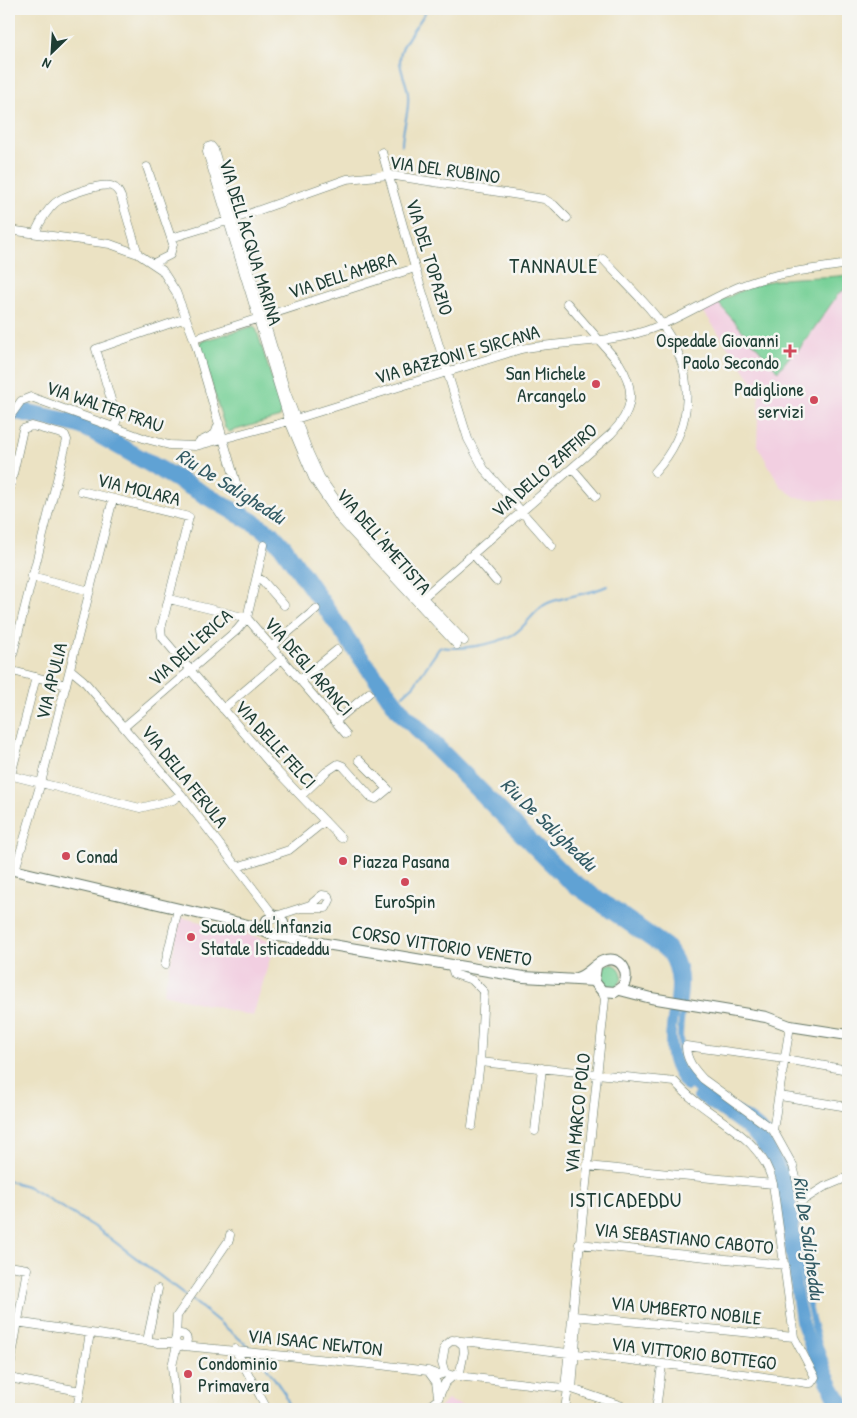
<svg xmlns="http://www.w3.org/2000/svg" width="857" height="1418" font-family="'Patrick Hand',sans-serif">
	<rect width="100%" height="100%" fill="#f6f6f2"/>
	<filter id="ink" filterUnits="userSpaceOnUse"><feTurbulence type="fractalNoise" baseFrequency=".02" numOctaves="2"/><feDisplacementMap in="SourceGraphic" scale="10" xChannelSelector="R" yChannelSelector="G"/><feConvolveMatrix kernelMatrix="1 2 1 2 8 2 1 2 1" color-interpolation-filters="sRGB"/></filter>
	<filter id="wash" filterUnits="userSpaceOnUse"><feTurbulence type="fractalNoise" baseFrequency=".0096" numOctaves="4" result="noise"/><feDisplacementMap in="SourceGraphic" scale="20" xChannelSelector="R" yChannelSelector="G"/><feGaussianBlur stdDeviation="1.12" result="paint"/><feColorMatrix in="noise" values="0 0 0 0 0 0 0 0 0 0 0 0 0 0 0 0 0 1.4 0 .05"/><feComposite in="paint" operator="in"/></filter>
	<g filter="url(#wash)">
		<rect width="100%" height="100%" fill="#ebe2c3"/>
		<path fill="#f2cfe1" d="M848 275V501L797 498 781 487 757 445 759 391 703 311 762 283 801 277 822 278Z
			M181 917 275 942 253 1016 163 994Z
			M448 1400 460 1405 471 1409H438Z"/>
		<path fill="#77d097" stroke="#4b8666" d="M848 275V288L839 293 798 351 795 350 778 371 719 304 720 301C731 296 743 289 755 285 785 275 818 279 848 275Z
			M254 326 256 328 282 411 280 417 229 432 225 428 199 344 202 341Z
			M598 976a12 12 0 1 1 24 0a12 12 0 1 1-24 0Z"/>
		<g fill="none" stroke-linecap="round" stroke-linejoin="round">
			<path stroke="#61a2d4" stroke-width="2" d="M402 145C402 127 410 113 408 94 407 80 397 68 401 52 404 40 420 23 427 9
				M403 695 414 685 440 647C461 650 495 645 514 634 527 626 535 608 548 603 568 595 588 595 607 586
				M389 698 393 699
				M9 1181 27 1186 99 1230 188 1297
				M192 1300 252 1349
				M259 1356 285 1394 291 1409"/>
			<path stroke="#61a2d4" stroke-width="6" d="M9 404 12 405 9 410
				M687 1089C643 1045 693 996 665 955L564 884 395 715 276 548 256 531 89 436 76 430 17 417 24 406 75 417 92 424 253 515 277 531 288 543 358 645 408 710 569 872 669 942C706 983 665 1022 687 1065 706 1103 759 1109 778 1145
				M696 1097C728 1119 764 1138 777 1177L798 1321 810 1355 836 1409
				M785 1159 788 1165C800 1241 803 1340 848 1404"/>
			<path stroke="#61a2d4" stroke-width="10" d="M9 410 77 424 93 431 258 527 277 541 389 698 404 715 558 872 669 951C691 988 663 1016 673 1054 685 1099 752 1114 772 1151 793 1190 791 1239 796 1284 801 1328 821 1373 846 1409"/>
		</g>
	</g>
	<g filter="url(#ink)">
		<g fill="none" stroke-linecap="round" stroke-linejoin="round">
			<defs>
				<path id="minor" d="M382 152 415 268 468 439 484 469 552 546
					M147 167 173 244 170 255 154 263
					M9 230 110 244 138 254 162 270 176 292 194 339 239 493
					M35 233C40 222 46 211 55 203 63 196 100 183 111 186 117 188 119 192 121 197L138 254
					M171 238 237 218 347 179 389 175 544 199 554 205 567 218
					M603 259C643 303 693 341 686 407 683 433 672 453 655 472
					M194 339 415 268
					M9 418 21 401 31 397 146 439 169 445 196 446 289 421 521 349C562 341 604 344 645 331 679 320 708 299 741 286 775 272 812 270 848 264
					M114 427 117 420 96 349 186 318
					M199 442 215 434 219 423
					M572 468 596 496
					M81 491 189 517 161 629 162 637 273 767 341 838
					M9 492 23 429 32 426 65 435 67 440 9 670
					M473 554 496 581
					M31 576 90 591
					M257 577 263 581 284 605
					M169 599 247 618
					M420 600 611 434C634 410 636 390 619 363L567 303
					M247 618 346 734
					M457 645 341 520 313 478 289 421 207 152 208 147 211 146 214 150 286 392 309 453 320 477 349 519 464 641
					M271 647 316 609
					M9 670 66 685
					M71 670 83 680 181 794 271 912 276 916 310 905 322 895 328 896 330 900 326 908H301
					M300 680 337 650
					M223 709 282 659
					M336 721 369 693
					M124 727 237 630 247 618 264 545
					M9 775 140 808 173 800 181 794
					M11 775 36 677
					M301 796 326 772 338 764 343 766 371 797 376 799 388 789 359 760
					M237 867 289 850 325 821
					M15 870 42 779 113 499
					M165 965 178 909
					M451 965 454 974 472 980 484 992 480 1062 472 1126
					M848 1070 785 1059 686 1046C686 1060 694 1069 703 1079L773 1130 793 1166 802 1201 824 1187 848 1177
					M780 1096 848 1107
					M773 1130 790 1026
					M535 1131 542 1068
					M587 1166 773 1184
					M579 1244 785 1265
					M9 1266 27 1269 9 1373
					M574 1316 794 1337
					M9 1321 159 1343H176
					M175 1340a6 6 0 1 1 12 0a6 6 0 1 1-12 0Z
					M176 1337 177 1316 229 1240 230 1235
					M457 1340 463 1345 464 1352 460 1372 453 1376 445 1373 442 1363 445 1346 452 1340 471 1342C583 1355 695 1366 807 1383H811L815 1377 794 1337 773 1184C762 1133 707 1119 675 1082L480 1062
					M147 1341 158 1289
					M184 1346 380 1365 428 1371 439 1375 445 1373
					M235 1349 267 1409
					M428 1371 436 1382 438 1396
					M457 1376 572 1389 631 1409
					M9 1378 80 1391
					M565 1388 605 999 602 991
					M572 1389 577 1324
					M77 1409 90 1333
					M176 1409 172 1366 177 1345
					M426 1409 438 1399 445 1383 453 1376
					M565 1409 568 1389
					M656 1409 662 1365"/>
				<path id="major" d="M9 869 252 926 272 935 524 977 594 981
					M267 932 265 926 267 920 276 916C286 921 286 930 277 935
					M576 978C588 975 593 965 603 961 620 954 631 972 623 986L615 992 602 991 594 981 596 967
					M620 990 651 998 766 1017 790 1026 848 1035"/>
			</defs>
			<use href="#minor" stroke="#676" stroke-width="9"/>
			<use href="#major" stroke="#676" stroke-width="12"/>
			<use href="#minor" stroke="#fff" stroke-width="8"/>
			<use href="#major" stroke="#fff" stroke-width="10"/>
		</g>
	</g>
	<g fill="#d1495b" stroke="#f6f6f2" stroke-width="2">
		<path d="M787.5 343.5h5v5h5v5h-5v5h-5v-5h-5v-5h5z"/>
		<circle cx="596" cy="384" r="5"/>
		<circle cx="814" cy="400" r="5"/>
		<circle cx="66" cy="856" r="5"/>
		<circle cx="343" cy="861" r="5"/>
		<circle cx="405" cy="882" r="5"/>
		<circle cx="191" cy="937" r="5"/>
		<circle cx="188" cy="1374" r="5"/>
	</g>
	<g text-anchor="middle" stroke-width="5" stroke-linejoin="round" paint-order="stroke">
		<g font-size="19" fill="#1f3d34" stroke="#f6f6f2">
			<text transform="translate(445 169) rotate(8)" y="7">VIA DEL RUBINO</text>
			<text transform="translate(251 242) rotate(73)" y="7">VIA DELL'ACQUA MARINA</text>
			<text transform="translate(430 257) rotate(73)" y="7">VIA DEL TOPAZIO</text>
			<text transform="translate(342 275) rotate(-18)" y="7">VIA DELL'AMBRA</text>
			<text transform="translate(457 354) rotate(-16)" y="7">VIA BAZZONI E SIRCANA</text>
			<text transform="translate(105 406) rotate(19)" y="7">VIA WALTER FRAU</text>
			<text transform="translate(544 470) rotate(-41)" y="7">VIA DELLO ZAFFIRO</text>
			<text transform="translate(139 489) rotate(14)" y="7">VIA MOLARA</text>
			<text transform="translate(384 541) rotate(49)" y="7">VIA DELL'AMETISTA</text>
			<text transform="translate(190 647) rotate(-42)" y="7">VIA DELL'ERICA</text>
			<text transform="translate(309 666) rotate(49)" y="7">VIA DEGLI ARANCI</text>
			<text transform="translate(51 681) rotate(-76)" y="7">VIA APULIA</text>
			<text transform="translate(276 744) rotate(48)" y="7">VIA DELLE FELCI</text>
			<text transform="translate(185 776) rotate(51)" y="7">VIA DELLA FERULA</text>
			<text transform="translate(442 945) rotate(9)" y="7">CORSO VITTORIO VENETO</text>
			<text transform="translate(577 1113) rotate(-84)" y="7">VIA MARCO POLO</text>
			<text transform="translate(684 1238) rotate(6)" y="7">VIA SEBASTIANO CABOTO</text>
			<text transform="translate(686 1310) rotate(6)" y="7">VIA UMBERTO NOBILE</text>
			<text transform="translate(315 1342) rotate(6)" y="7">VIA ISAAC NEWTON</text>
			<text transform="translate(694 1353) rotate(7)" y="7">VIA VITTORIO BOTTEGO</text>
		</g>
		<g font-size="19" fill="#1f3d34" stroke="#f6f6f2" text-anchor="start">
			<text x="779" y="347" text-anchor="end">Ospedale Giovanni<tspan x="779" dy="22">Paolo Secondo</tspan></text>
			<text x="586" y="380" text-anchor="end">San Michele<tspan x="586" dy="22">Arcangelo</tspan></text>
			<text x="804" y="396" text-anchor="end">Padiglione<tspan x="804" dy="22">servizi</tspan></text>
			<text x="76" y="863">Conad</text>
			<text x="353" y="868">Piazza Pasana</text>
			<text x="405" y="908" text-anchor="middle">EuroSpin</text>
			<text x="201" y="933">Scuola dell'Infanzia<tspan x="201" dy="22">Statale Isticadeddu</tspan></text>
			<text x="198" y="1370">Condominio<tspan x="198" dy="22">Primavera</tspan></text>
		</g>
		<g font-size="20" font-style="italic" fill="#335b64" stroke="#f6f6f2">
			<text transform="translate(231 486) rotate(32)" y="7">Riu De Saligheddu</text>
			<text transform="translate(549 824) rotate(44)" y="7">Riu De Saligheddu</text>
			<text transform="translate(809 1238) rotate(82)" y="7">Riu De Saligheddu</text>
		</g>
		<g font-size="21" letter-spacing="1" fill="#1f3d34" stroke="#f6f6f2">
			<text x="554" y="273">TANNAULE</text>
			<text x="626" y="1207">ISTICADEDDU</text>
		</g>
	</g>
	<rect width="857" height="1418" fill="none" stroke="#f6f6f2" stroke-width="30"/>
	<g transform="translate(52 52) rotate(205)" stroke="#f6f6f2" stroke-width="4" paint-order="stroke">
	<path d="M0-4L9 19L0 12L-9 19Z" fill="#1f3d34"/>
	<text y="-8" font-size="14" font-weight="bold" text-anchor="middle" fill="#1f3d34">N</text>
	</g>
</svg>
